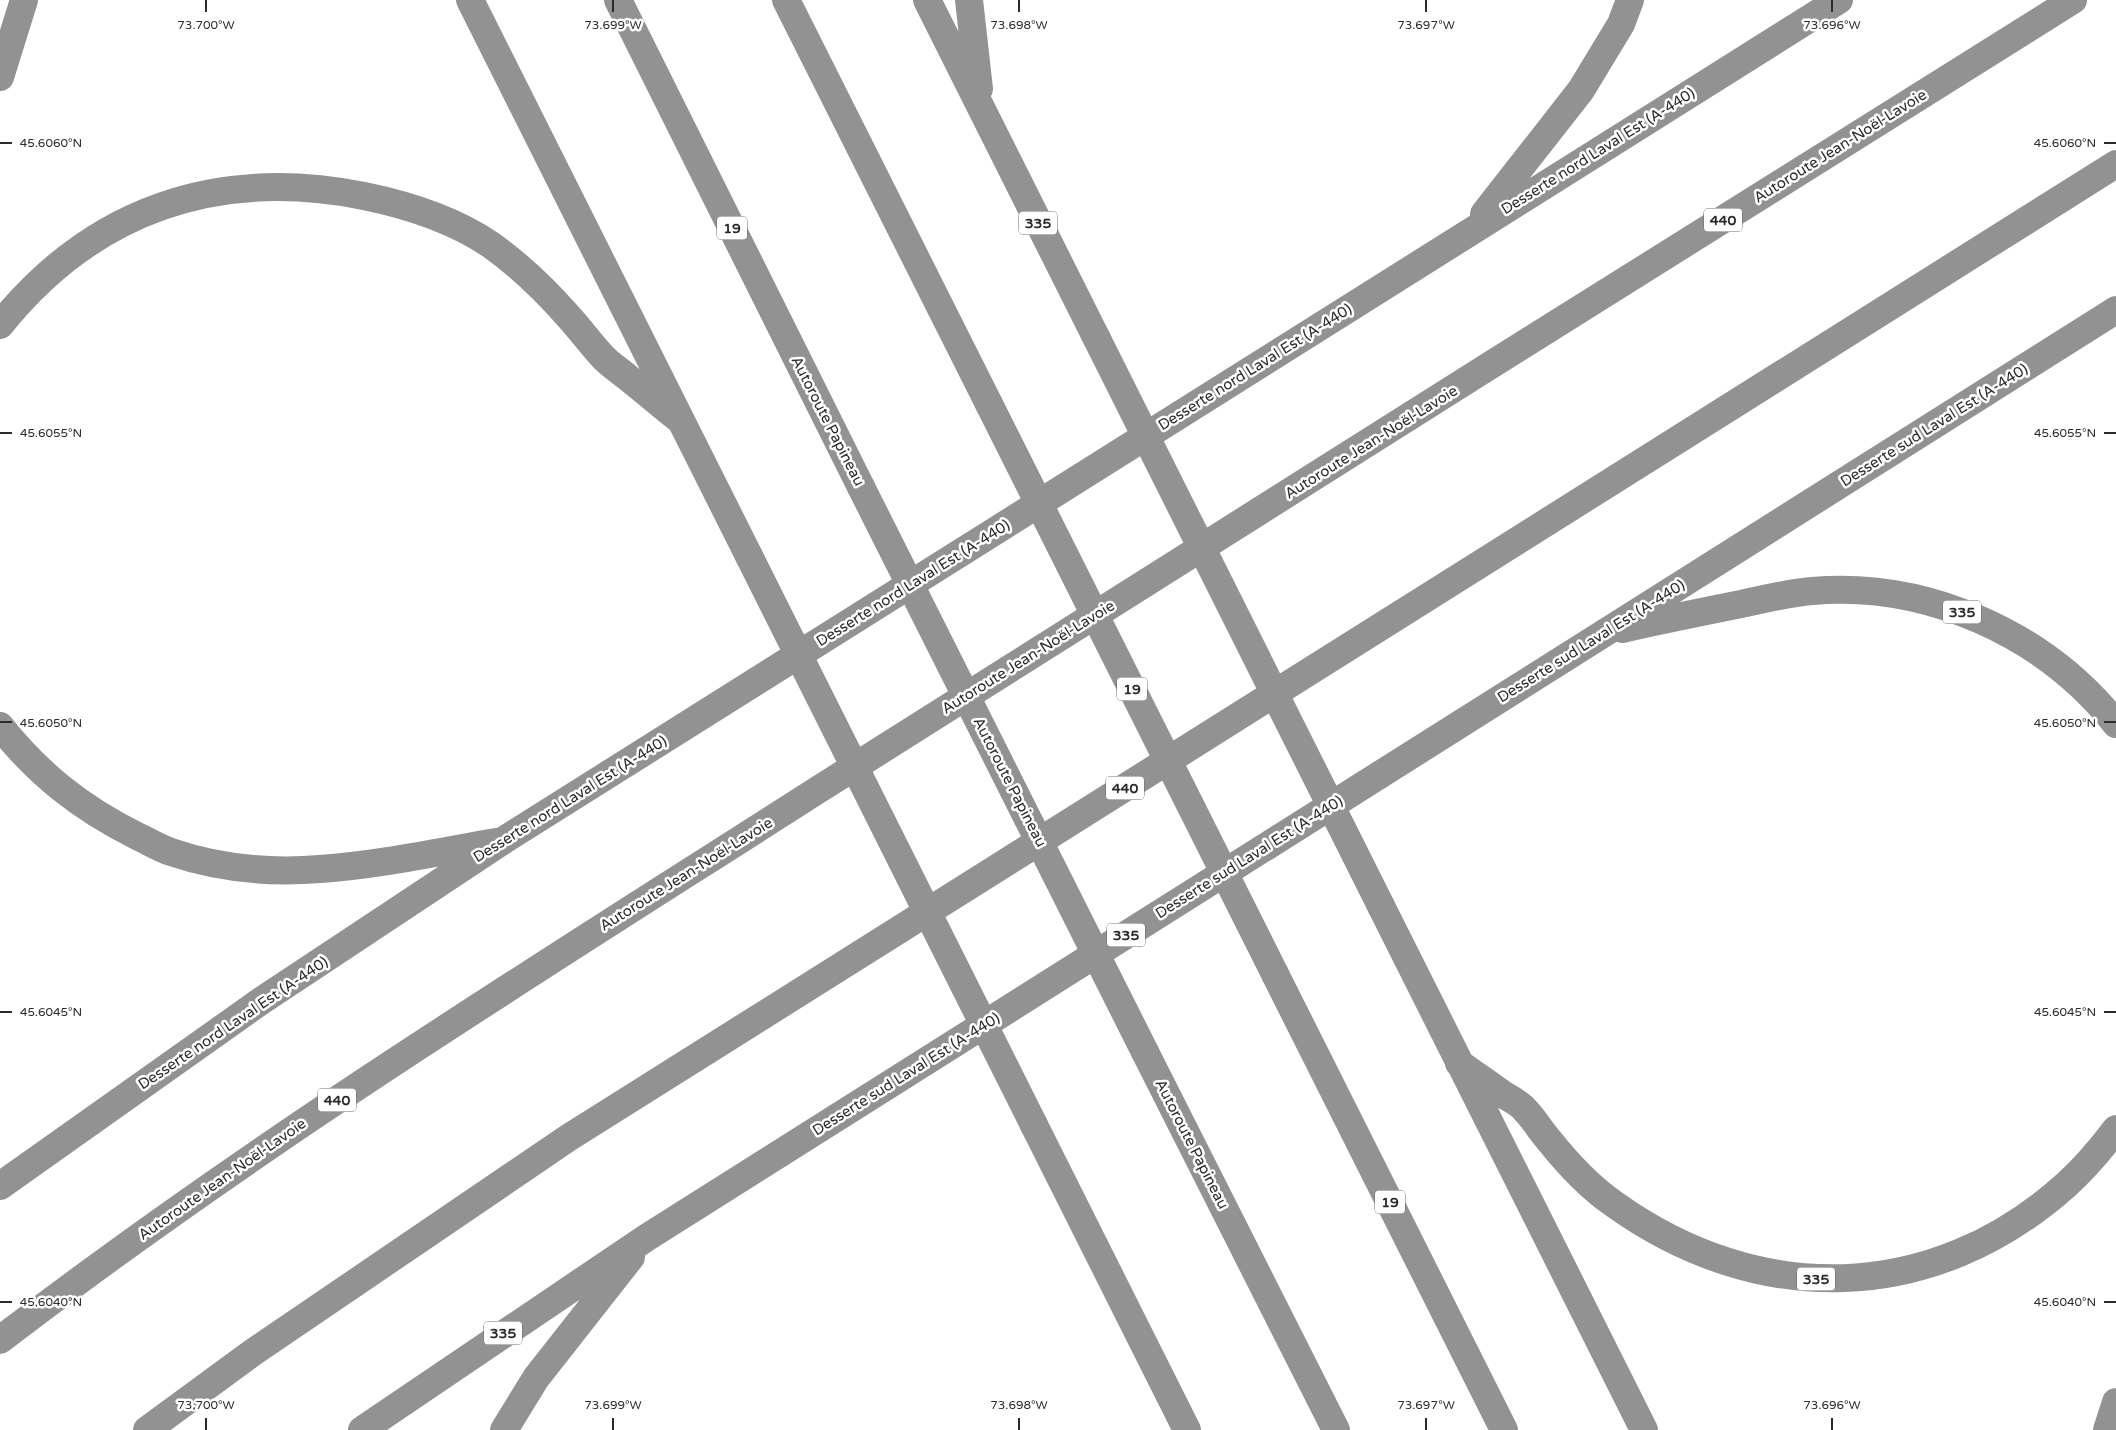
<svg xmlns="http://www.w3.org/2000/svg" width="2116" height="1430" font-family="'Varela Round',sans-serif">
	<rect width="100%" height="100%" fill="#fff"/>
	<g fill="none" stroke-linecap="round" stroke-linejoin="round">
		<path stroke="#929292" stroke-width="28" d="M470 0 749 556
			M618 0 861 487
			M786 0 989 404
			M927 0 1096 337
			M969 0 979 89
			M0 77 24 0
			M1484 214 1581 90 1621 24 1630 0
			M0 325C93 209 218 167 364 196 408 205 453 219 491 245 519 265 545 290 568 316 580 329 590 343 602 356 609 364 619 370 627 377 645 391 662 406 680 420
			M1622 629C1661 620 1701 612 1741 604 1764 599 1788 593 1812 591 1927 581 2045 634 2116 724
			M0 726C39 775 81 808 137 836 148 841 159 848 171 852 218 868 271 873 320 869 379 865 438 852 496 842
			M1381 906 1644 1430
			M1275 974 1504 1430
			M1145 1052 1336 1430
			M1459 1063C1474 1074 1489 1084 1504 1095 1511 1099 1521 1104 1526 1111 1534 1119 1540 1130 1548 1139 1567 1163 1588 1186 1614 1204 1759 1308 1933 1304 2066 1185 2085 1168 2101 1149 2116 1129
			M1034 1125 1187 1430
			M0 1186 261 1001 504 840 1839 0
			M0 1340C259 1141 538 969 813 793 1231 526 1653 264 2073 0
			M147 1430 252 1353 568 1138 2116 164
			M362 1430 646 1238 2116 310
			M504 1430 536 1378 631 1257
			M2107 1430 2116 1402"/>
		<path stroke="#929292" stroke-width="28" d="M1096 337 1381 906
			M989 404 1275 974
			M861 487 1145 1052
			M749 556 1034 1125"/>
	</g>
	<path fill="none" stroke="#2b2b2b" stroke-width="2" d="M206 0V12M613 0V12M1019 0V12M1426 0V12M1832 0V12M0 143H12M2104 143H2116M0 433H12M2104 433H2116M0 722H12M2104 722H2116M0 1012H12M2104 1012H2116M0 1302H12M2104 1302H2116M206 1418V1430M613 1418V1430M1019 1418V1430M1426 1418V1430M1832 1418V1430"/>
	<g text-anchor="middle" stroke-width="5" stroke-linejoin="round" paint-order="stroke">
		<g fill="#fff" stroke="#6b6b6b" stroke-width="1">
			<rect x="1704" y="208.5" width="38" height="23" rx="4"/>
			<rect x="1019" y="211.5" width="38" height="23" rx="4"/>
			<rect x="717" y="216.5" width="30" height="23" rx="4"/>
			<rect x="1943" y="600.5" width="38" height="23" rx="4"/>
			<rect x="1117" y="677.5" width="30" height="23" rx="4"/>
			<rect x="1106" y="776.5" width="38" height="23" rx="4"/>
			<rect x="1107" y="923.5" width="38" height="23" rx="4"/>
			<rect x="318" y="1088.5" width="38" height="23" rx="4"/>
			<rect x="1375" y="1190.5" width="30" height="23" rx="4"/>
			<rect x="1797" y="1267.5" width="38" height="23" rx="4"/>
			<rect x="484" y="1321.5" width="38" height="23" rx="4"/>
		</g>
		<g font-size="14" font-weight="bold" fill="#2b2b2b">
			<text x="1723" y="225">440</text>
			<text x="1038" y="228">335</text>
			<text x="732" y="233">19</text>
			<text x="1962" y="617">335</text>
			<text x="1132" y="694">19</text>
			<text x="1125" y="793">440</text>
			<text x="1126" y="940">335</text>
			<text x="337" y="1105">440</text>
			<text x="1390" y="1207">19</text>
			<text x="1816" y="1284">335</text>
			<text x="503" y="1338">335</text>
		</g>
		<g font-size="15" fill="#2b2b2b" stroke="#fff">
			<text transform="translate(1840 146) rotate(-32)" y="5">Autoroute Jean-Noël-Lavoie</text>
			<text transform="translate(1598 151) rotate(-32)" y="5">Desserte nord Laval Est (A-440)</text>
			<text transform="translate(1255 367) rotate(-32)" y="5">Desserte nord Laval Est (A-440)</text>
			<text transform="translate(828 421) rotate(63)" y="5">Autoroute Papineau</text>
			<text transform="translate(1934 425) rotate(-32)" y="5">Desserte sud Laval Est (A-440)</text>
			<text transform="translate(1371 442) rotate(-32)" y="5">Autoroute Jean-Noël-Lavoie</text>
			<text transform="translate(913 583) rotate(-32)" y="5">Desserte nord Laval Est (A-440)</text>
			<text transform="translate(1591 641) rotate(-32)" y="5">Desserte sud Laval Est (A-440)</text>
			<text transform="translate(1028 657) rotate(-32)" y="5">Autoroute Jean-Noël-Lavoie</text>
			<text transform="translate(1010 782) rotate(63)" y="5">Autoroute Papineau</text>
			<text transform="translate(570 799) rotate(-32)" y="5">Desserte nord Laval Est (A-440)</text>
			<text transform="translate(1249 857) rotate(-32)" y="5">Desserte sud Laval Est (A-440)</text>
			<text transform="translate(686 874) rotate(-32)" y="5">Autoroute Jean-Noël-Lavoie</text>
			<text transform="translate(233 1023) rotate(-34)" y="5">Desserte nord Laval Est (A-440)</text>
			<text transform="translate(906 1074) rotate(-32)" y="5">Desserte sud Laval Est (A-440)</text>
			<text transform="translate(1192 1144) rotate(63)" y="5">Autoroute Papineau</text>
			<text transform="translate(222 1179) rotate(-35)" y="5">Autoroute Jean-Noël-Lavoie</text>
		</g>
	</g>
	<g font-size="12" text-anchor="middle" fill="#2b2b2b" stroke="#fff" stroke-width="5" stroke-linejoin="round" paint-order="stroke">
		<text x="206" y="29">73.700°W</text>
		<text x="613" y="29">73.699°W</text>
		<text x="1019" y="29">73.698°W</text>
		<text x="1426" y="29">73.697°W</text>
		<text x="1832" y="29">73.696°W</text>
		<text x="51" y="147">45.6060°N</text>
		<text x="2065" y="147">45.6060°N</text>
		<text x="51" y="437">45.6055°N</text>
		<text x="2065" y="437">45.6055°N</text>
		<text x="51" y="727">45.6050°N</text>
		<text x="2065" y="727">45.6050°N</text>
		<text x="51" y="1016">45.6045°N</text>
		<text x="2065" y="1016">45.6045°N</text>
		<text x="51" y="1306">45.6040°N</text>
		<text x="2065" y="1306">45.6040°N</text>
		<text x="206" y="1409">73.700°W</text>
		<text x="613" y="1409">73.699°W</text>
		<text x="1019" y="1409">73.698°W</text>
		<text x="1426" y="1409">73.697°W</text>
		<text x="1832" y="1409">73.696°W</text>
	</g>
</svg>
